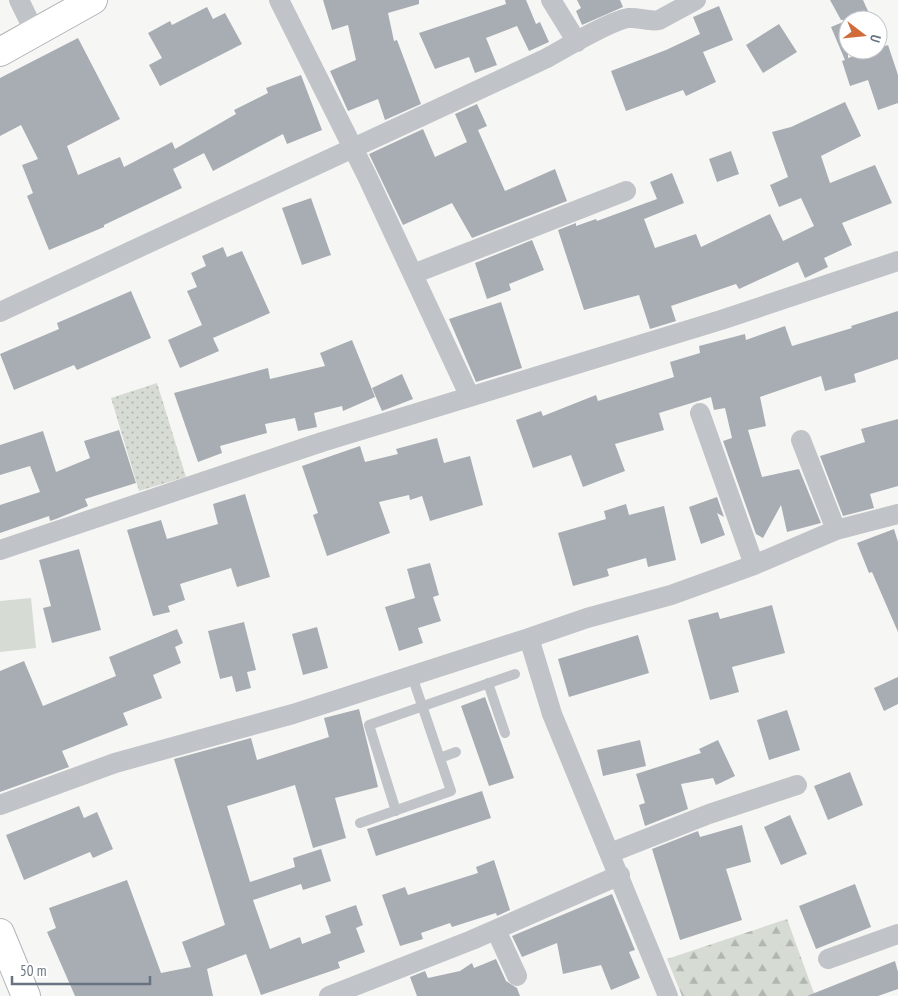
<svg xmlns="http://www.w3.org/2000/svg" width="898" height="996" font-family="'PT Sans Narrow',sans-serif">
	<defs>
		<pattern id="grass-dots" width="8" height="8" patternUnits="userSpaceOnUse" patternTransform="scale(1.25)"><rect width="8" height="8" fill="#d6dbd4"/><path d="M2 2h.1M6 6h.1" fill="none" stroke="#b2b6b1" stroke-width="1.8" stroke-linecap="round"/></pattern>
		<pattern id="forest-firs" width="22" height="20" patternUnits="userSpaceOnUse" patternTransform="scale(1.25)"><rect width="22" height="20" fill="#d6dbd4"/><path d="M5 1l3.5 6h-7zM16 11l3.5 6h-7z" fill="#b2b6b1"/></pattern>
	</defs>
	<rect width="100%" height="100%" fill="#f6f7f4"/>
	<path fill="url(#grass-dots)" d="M157 383 186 477 139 491 111 398Z"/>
	<path fill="url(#forest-firs)" d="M787 919 815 996H682L667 959Z"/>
	<path fill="#d6dbd4" d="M31 598 36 648 0 652V601Z"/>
	<path fill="#a7adb3" d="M323 0H419V4L388 13 394 41 397 40 421 104 385 120 378 99 348 111 330 71 356 60 348 25 332 30Z
		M505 0H526L536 24 540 22 549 42 529 51 517 26 486 38 497 65 475 73 469 57 435 69 419 33 506 4Z
		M577 0H620L623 7 582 25 576 11 581 8Z
		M830 0H863L872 20H848V58L888 45 898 75V103L878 110 868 80 850 86 842 61 845 60 831 27 848 20H841Z
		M719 6 733 40 703 52 716 82 686 96 683 90 626 111 611 71 666 50 700 34 693 17Z
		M207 7 213 19 225 13 242 44 160 86 149 65 162 58 148 33 170 21 172 25Z
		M779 24 797 52 763 73 746 45Z
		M78 38 120 119 67 146 78 175 120 157 124 167 172 142 175 149 236 114 234 110 268 93 266 88 301 75 322 130 287 144 283 134 213 171 204 153 173 169 182 188 104 225V227L49 250 27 196 33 193 22 165 38 159 21 125 0 136V78Z
		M845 102 861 136 821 156 830 183 875 165 892 203 842 223 852 245 824 258 828 267 805 278 798 262 739 289 736 284 671 306 676 321 650 329 639 295 584 310 558 230 576 223V226L596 219 597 221 657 199 650 182 672 173 684 203 644 219 655 248 696 234 701 247 770 214 783 241 814 226 801 198 779 207 770 185 788 177 772 132 791 127Z
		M477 104 487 126 478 130 505 191 555 169 567 201 472 238 452 203 403 225 369 154 423 129 435 157 467 142 455 114Z
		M731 151 739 174 717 182 709 159Z
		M311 198 331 255 302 265 282 208Z
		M532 240 544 270 509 284 511 290 487 299 475 263Z
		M223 247 227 257 242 251 270 313 213 338 219 351 180 368 168 340 202 325 187 291 197 287 191 273 206 266 202 256Z
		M131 291 151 338 77 370 74 365 14 390 0 354 59 329 57 323Z
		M501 302 522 368 476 382 449 319Z
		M898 311V359L854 374 856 382 825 391 821 376 760 397 766 426 748 430 762 477 799 469 821 523 787 532 781 505 763 538 756 534 723 441 732 438 725 408 714 410 711 397 659 413 664 430 615 444 625 471 583 487 571 455 533 468 516 420 541 411 543 416 596 395 598 401 674 377 670 362 700 353 699 346 745 334 746 340 785 326 792 346 852 328 851 326Z
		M352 340 375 397 343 411 342 406 314 413 317 427 298 431 295 418 265 424 267 433 220 446 222 453 198 462 174 393 268 368 270 379 325 366 320 353Z
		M402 374 413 399 382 411 372 388Z
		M898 419V486L870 494 874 508 843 516 820 456 865 442 861 429Z
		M119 430 136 483 85 499 88 506 56 519 50 521 49 516 0 533V505L40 492 30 466 0 475V445L43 431 56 472 90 458 84 441Z
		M437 438 444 463 470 456 483 505 430 521 422 496 410 500 409 495 379 502 390 533 327 556 313 515 318 513 302 466 360 446 365 462 398 454 396 449Z
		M245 494 270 577 237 587 231 568 180 584 185 600 168 606 170 612 153 616 127 530 161 520 167 539 218 524 213 504Z
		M717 497 724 517 717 513 725 535 701 544 689 507Z
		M626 504 629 515 664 506 676 560 648 567 646 558 607 569 609 576 573 586 558 533 606 519 604 511Z
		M894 529 898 542V632L872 572 869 573 857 543Z
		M79 549 101 630 52 643 43 608 51 606 39 560Z
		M430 563 439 595 433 597 441 621 418 628 423 643 399 651 385 607 415 598 407 569Z
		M772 605 785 653 732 667 739 692 710 700 688 620 718 612 720 619Z
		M244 622 256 670 247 672 251 688 236 692 232 676 220 679 208 631Z
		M317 627 328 668 303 675 292 634Z
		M177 629 183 643 175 647 181 663 153 675 162 698 123 713 128 725 62 751 69 767 0 792V671L24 661 43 706 116 676 109 657Z
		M638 635 649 673 569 697 558 659Z
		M898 677V704L884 711 874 688Z
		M485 697 514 778 489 786 461 706Z
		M359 709 378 787 335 798 346 838 313 848 295 785 227 806 250 882 295 867 293 858 321 849 331 881 303 890 301 884 253 900 270 949 300 937 302 944 331 933 325 916 356 905 363 925 356 928 365 952 338 962 340 968 261 995 246 954 207 969 213 996H75L47 932 56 928 49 908 127 880 161 973 191 967 182 942 225 925 174 759 251 738 257 760 329 737 324 718Z
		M787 710 800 750 769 760 757 720Z
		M640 740 646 766 603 776 597 750Z
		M718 740 735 776 716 785 713 778 681 784 688 809 645 826 639 805 645 803 636 774 701 753 699 749Z
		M850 772 863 805 828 820 814 786Z
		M482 791 491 818 376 856 367 829Z
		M79 806 84 818 97 812 113 849 93 858 90 852 24 880 6 835Z
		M790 815 807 854 781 865 764 827Z
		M742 825 751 862 726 869 742 920 680 940 652 849 698 831 700 837Z
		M494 860 510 910 497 916 496 913 452 927 450 923 421 933 423 939 400 946 382 895 405 887 408 895 478 873 476 867Z
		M855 884 871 927 816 949 799 906Z
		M612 894 635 950 629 952 640 978 611 990 601 965 563 974 557 943 522 957 512 936Z
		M496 959 506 981 517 988 520 996H417L410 977 425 971 428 978 460 971 472 963 474 968Z
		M895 961 898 972V989L878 996H807Z"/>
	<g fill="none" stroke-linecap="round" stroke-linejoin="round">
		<defs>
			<path id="secondary" d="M0 52 93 0
				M0 933 26 996"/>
		</defs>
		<use href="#secondary" stroke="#b1b5ba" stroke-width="30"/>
		<path stroke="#c0c3c7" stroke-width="10" d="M488 683 505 733
			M440 758 456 752
			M396 811 369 725 515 674
			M360 823 451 791 412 676"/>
		<path stroke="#c0c3c7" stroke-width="20" d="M19 0 35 33
			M279 0 367 176 470 397
			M551 0 577 42
			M413 274 626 191
			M0 312 547 58C565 48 610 21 628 18 639 17 648 22 659 20L696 0
			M700 413 754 565
			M801 440 836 530
			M0 550 322 442 721 320 898 261
			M0 805 115 763 293 714 529 638
			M610 853 709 814 797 785
			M496 930 517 976
			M828 959 898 934
			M329 996 472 940 620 875
			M668 996 552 714 529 638 587 618 671 595 754 565 836 530 898 514"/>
		<use href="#secondary" stroke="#fff" stroke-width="28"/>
	</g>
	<g transform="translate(863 35) rotate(106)"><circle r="24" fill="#ffffff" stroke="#c3c7cd"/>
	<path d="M0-4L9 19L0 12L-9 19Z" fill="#d06b3b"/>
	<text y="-8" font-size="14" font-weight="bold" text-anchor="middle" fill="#697482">U</text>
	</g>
	<path d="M12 976v8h138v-8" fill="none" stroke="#697482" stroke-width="2.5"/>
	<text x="20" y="976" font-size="15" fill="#697482" stroke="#ffffff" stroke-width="4" paint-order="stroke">50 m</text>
</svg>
